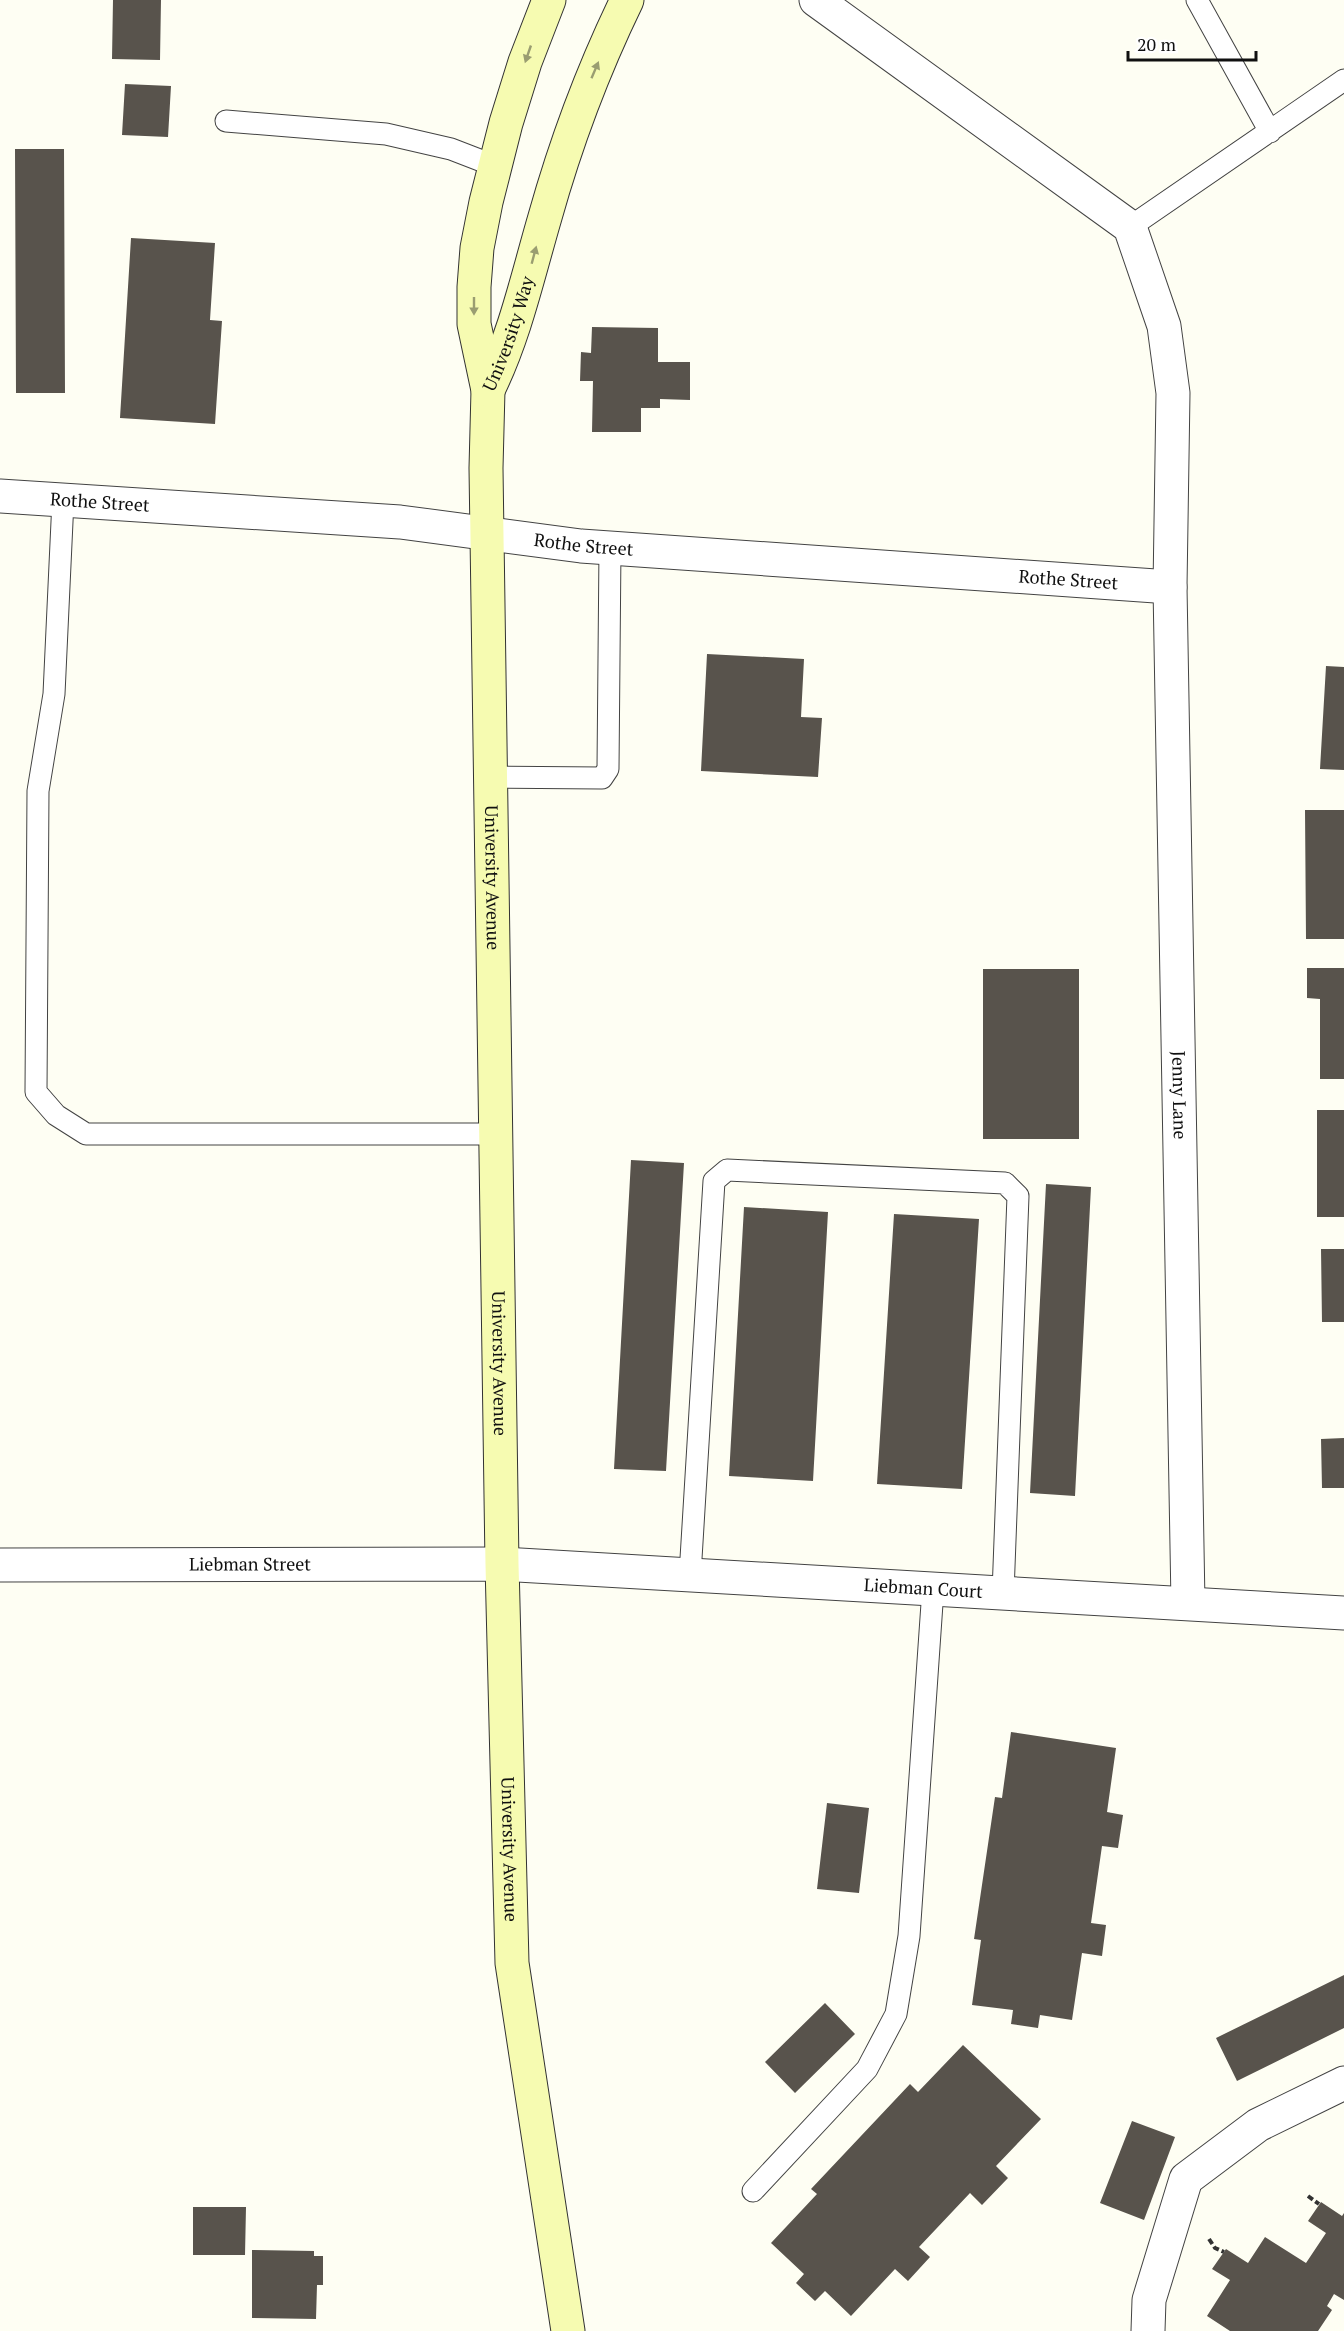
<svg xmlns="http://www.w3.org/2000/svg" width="1344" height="2331" font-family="'PT Serif',serif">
	<rect width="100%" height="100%" fill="#fefef3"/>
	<path fill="#58534c" d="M113 0H161L160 60 112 59Z
		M125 84 171 86 168 137 122 135Z
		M15 149H64L65 393H16Z
		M131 238 215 243 210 320 222 321 215 424 120 418Z
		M592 327 658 328V362H690V400L660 399V408H641V432H592L593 381H580L581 352 591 353Z
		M707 654 804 659 801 717 822 718 818 777 701 771Z
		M1326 666 1344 667V770L1320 769Z
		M1305 810H1344V939H1306Z
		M1307 968H1344V1079H1320V999L1307 998Z
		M983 969H1079V1139H983Z
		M1317 1110H1344V1217H1317Z
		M631 1160 684 1163 666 1471 614 1469Z
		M1046 1184 1091 1187 1075 1496 1030 1493Z
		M744 1207 828 1212 813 1481 729 1476Z
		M894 1214 979 1219 962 1489 877 1484Z
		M1321 1249H1344V1322H1322Z
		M1344 1438V1488H1322L1321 1439Z
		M1011 1732 1116 1748 1107 1812 1123 1815 1118 1848 1102 1846 1091 1923 1106 1925 1102 1956 1082 1953 1072 2020 1040 2015 1038 2028 1011 2024 1013 2010 972 2005 981 1940 974 1939 995 1797 1002 1798Z
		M827 1803 869 1808 859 1893 817 1889Z
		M1344 1975V2028L1237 2081 1216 2038Z
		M825 2003 855 2034 795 2093 765 2062Z
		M963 2045 1041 2119 996 2166 1008 2178 982 2205 970 2193 919 2247 930 2257 908 2281 895 2269 851 2316 825 2291 815 2301 796 2283 804 2274 771 2243 817 2194 811 2189 910 2084 918 2092Z
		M1132 2121 1175 2137 1144 2220 1100 2203Z
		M1321 2202 1342 2216 1344 2213V2300L1334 2294 1327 2306 1332 2310 1318 2331H1230L1207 2316 1230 2280 1212 2269 1226 2249 1248 2263 1265 2237 1306 2263 1326 2233 1308 2221Z
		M193 2207H246L245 2255H193Z
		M252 2250 314 2251V2256H323V2285H317L316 2319 252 2318Z"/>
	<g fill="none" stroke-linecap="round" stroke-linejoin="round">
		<defs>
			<path id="lane" d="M1197 0 1270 132
				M226 121 386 134 451 149 495 166
				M1130 227 1344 80
				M63 500 54 694 38 791 36 1092 56 1115 86 1134H495
				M491 777 602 778 608 769 610 548
				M690 1575 714 1181 727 1170 1005 1183 1018 1196 1003 1593
				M753 2191 867 2069 896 2014 909 1936 933 1589"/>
			<g id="street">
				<path id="s1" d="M816 0 1130 227 1164 326 1173 393 1170 587 1188 1603"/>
				<path id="s2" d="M0 496 400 522 581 546 1170 587"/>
				<path id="s3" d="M0 1565 502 1564 1344 1613"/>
				<path d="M1148 2331 1149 2300 1186 2179 1258 2125 1344 2083"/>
			</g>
			<g id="secondary">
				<path id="s4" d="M549 0 525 62 506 123 486 202 477 248 474 287V324L488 390 486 468 502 1564 512 1963 568 2331"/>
				<path id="s5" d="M488 390C515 335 528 275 545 217 566 142 593 70 627 0"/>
			</g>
		</defs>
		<use href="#lane" stroke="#434343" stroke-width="23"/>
		<use href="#street" stroke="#434343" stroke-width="35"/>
		<use href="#secondary" stroke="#323232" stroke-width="35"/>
		<path stroke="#323232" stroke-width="4" stroke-dasharray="6 3" stroke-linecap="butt" d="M1308 2196 1319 2204
			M1209 2239 1215 2248 1224 2252"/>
		<use href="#lane" stroke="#fff" stroke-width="21"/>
		<use href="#street" stroke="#fff" stroke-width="33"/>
		<use href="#secondary" stroke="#f6fbb1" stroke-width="33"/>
	</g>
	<defs><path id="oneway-solid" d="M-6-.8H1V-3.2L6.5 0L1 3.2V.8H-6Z" transform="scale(1.5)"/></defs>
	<g fill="#9a9d71">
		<use href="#oneway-solid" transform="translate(528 54) rotate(109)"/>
		<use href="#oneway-solid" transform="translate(595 70) rotate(-67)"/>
		<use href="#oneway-solid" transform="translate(534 255) rotate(-75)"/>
		<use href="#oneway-solid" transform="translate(474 306) rotate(90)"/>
	</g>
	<g text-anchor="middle" stroke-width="6" stroke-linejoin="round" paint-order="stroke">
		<g font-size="18" fill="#101010" stroke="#fff">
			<text dy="6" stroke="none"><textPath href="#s5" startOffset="60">University Way</textPath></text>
			<text dy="6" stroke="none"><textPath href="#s2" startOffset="100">Rothe Street</textPath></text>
			<text dy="6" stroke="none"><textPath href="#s2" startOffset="586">Rothe Street</textPath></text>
			<text dy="6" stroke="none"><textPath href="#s2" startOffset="1072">Rothe Street</textPath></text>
			<text dy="6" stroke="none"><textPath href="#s4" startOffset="890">University Avenue</textPath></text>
			<text dy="6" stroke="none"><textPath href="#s1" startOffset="1262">Jenny Lane</textPath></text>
			<text dy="6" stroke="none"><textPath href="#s4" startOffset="1376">University Avenue</textPath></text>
			<text dy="6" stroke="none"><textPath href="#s3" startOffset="250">Liebman Street</textPath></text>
			<text dy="6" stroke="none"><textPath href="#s3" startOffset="924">Liebman Court</textPath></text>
			<text dy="6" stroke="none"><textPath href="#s4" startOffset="1862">University Avenue</textPath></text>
		</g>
	</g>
	<path d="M1128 51v9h128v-9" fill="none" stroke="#101010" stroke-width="3"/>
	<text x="1137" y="51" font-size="18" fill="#101010" stroke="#ffffff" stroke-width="4.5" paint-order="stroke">20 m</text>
</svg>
